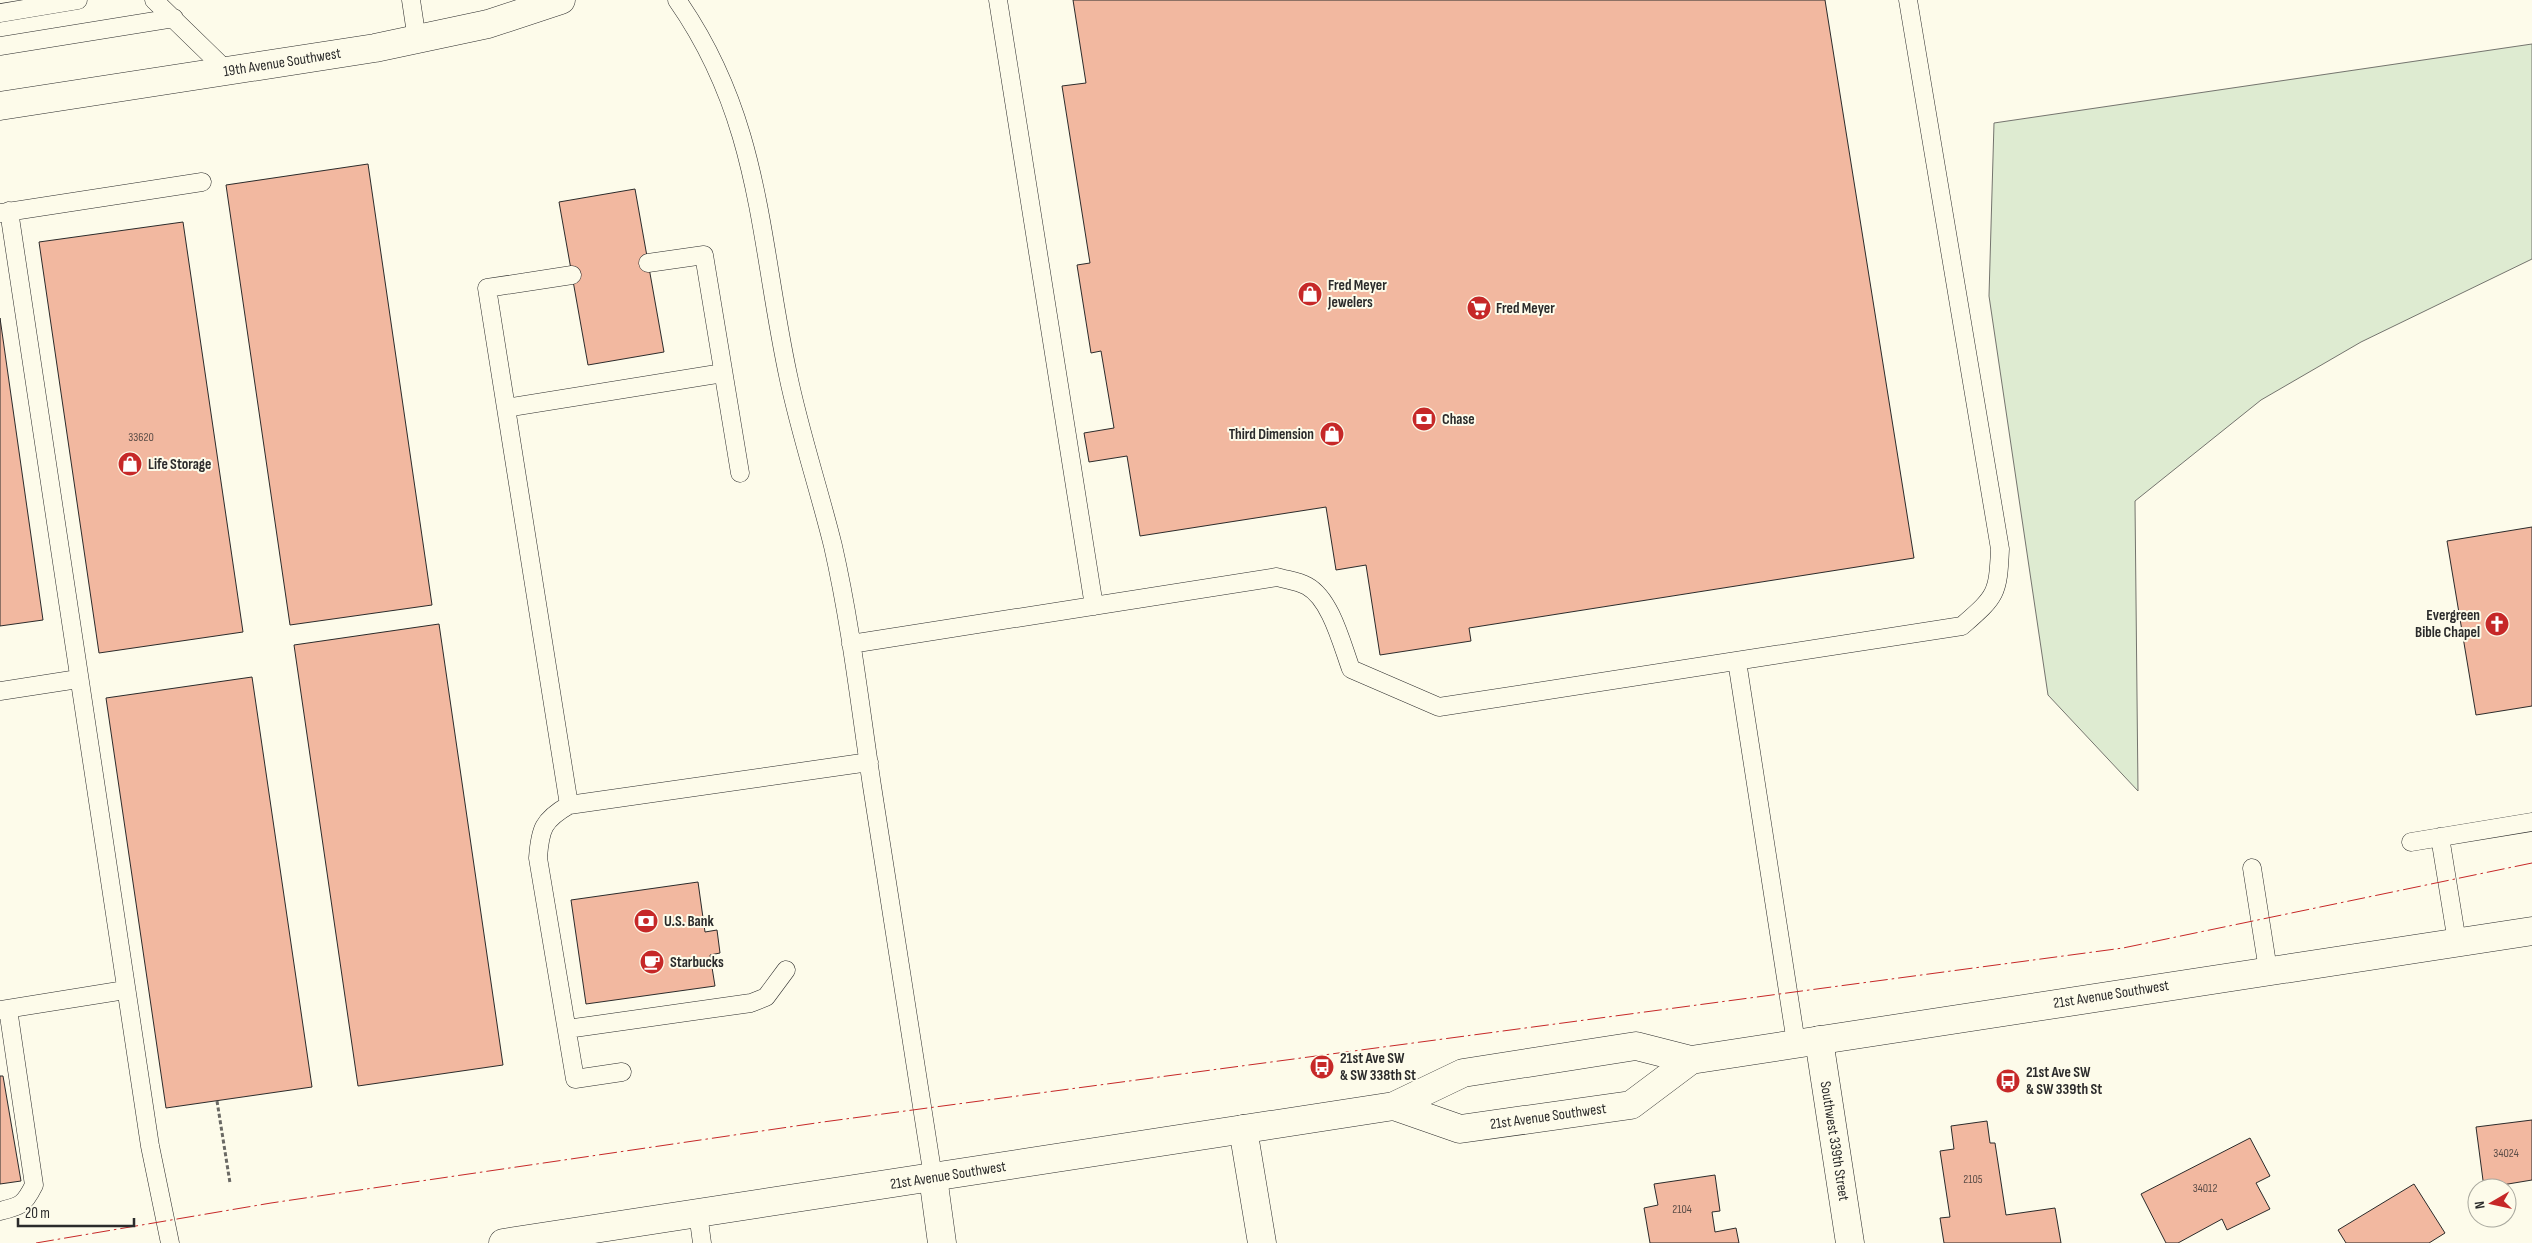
<svg xmlns="http://www.w3.org/2000/svg" width="2532" height="1243" font-family="'Sofia Sans Condensed',sans-serif">
	<rect width="100%" height="100%" fill="#fdfbea"/>
	<path fill="#deebd1" stroke="#74746e" d="M2532 44V259L2361 342 2261 400 2135 501 2138 791 2048 695 1989 296 1994 123Z"/>
	<path fill="#f2b8a0" stroke="#2b2b2b" d="M1073 0H1825L1914 558 1469 628 1471 641 1380 655 1366 565 1336 570 1326 507 1140 536 1127 456 1089 462 1084 433 1114 428 1101 351 1091 353 1077 265 1090 263 1062 86 1086 83Z
		M368 164 432 605 290 625 226 185Z
		M635 189 664 352 588 365 559 202Z
		M183 222 243 632 99 653 39 242Z
		M0 318 43 620 0 626Z
		M2532 527V706L2476 715 2447 541Z
		M439 624 503 1065 358 1086 294 645Z
		M252 677 312 1087 166 1108 106 698Z
		M698 882 705 932 717 930 720 953 710 955 715 986 586 1004 571 900Z
		M0 1076H3L21 1181 0 1184Z
		M2532 1120V1180L2484 1188 2476 1127Z
		M1987 1121 1990 1143H1995L2006 1215 2055 1208 2061 1243H1944L1940 1218 1950 1217 1940 1151 1954 1149 1951 1126Z
		M2250 1138 2270 1176 2256 1183 2270 1209 2227 1230 2222 1219 2178 1243H2166L2141 1194Z
		M1715 1175 1720 1211 1712 1212 1715 1232 1736 1228 1739 1243H1650L1644 1208 1658 1205 1654 1184Z
		M2414 1184 2445 1233 2429 1243H2346L2338 1230Z"/>
	<g fill="none" stroke-linecap="round" stroke-linejoin="round">
		<defs>
			<path id="service" d="M154 0 226 70
				M411 0 417 40
				M677 0C761 120 759 239 788 375 800 433 819 489 833 546 851 625 860 706 872 786 892 916 913 1047 933 1177
				M998 0 1094 606
				M0 13 78 0
				M0 46 174 18
				M9 211 150 1146 170 1243
				M0 213 202 182
				M648 263 704 255 740 473
				M506 408 723 373
				M851 644 1277 577C1287 580 1298 581 1307 586 1331 599 1342 645 1351 669L1439 707 1962 626C1996 596 1998 595 2000 549L1908 0
				M1737 661 1796 1043
				M0 691 78 679
				M569 805 487 288 572 275
				M2440 837 2457 942
				M2411 842 2532 822
				M2252 868 2268 970
				M0 1010 125 990
				M567 1029 751 1003 766 997 786 970
				M622 1072 575 1079 538 858C540 829 543 820 569 805L869 762
				M0 1211C21 1206 24 1205 34 1185L8 1009
				M698 1213 702 1243"/>
			<path id="minor" d="M0 106 375 48 488 24 561 0
				M1819 1040 1850 1243
				M1243 1129 1262 1243
				M933 1177 942 1243"/>
			<path id="primary" d="M1691 1060 1631 1105 1460 1129 1394 1106 1463 1073 1636 1046 1691 1060 2532 931
				M503 1243 1394 1106"/>
		</defs>
		<use href="#service" stroke="#2b2b2b" stroke-width="19"/>
		<use href="#minor" stroke="#2b2b2b" stroke-width="29"/>
		<use href="#primary" stroke="#2b2b2b" stroke-width="29"/>
		<path stroke="#6a6964" stroke-width="3" stroke-dasharray="4 2.5" stroke-linecap="butt" d="M217 1101 230 1183"/>
		<use href="#service" stroke="#fdfbea" stroke-width="18"/>
		<use href="#minor" stroke="#fdfbea" stroke-width="28"/>
		<use href="#primary" stroke="#fdfbea" stroke-width="28"/>
		<path stroke="#c62828" stroke-width="1" stroke-dasharray="18 4 2.5 4" stroke-linecap="butt" d="M36 1243 271 1203 823 1122 2123 948 2532 863"/>
	</g>
	<defs>
		<symbol id="shop-disc" viewBox="-11 -11 22 22"><circle r="9.5" fill="#c62828" stroke="#fdfbea"/><path d="M-5-2.5h2.3a2.7 3.5 0 0 1 5.4 0H5L5.5 6h-11ZM-1.5-2.5h3a1.5 2.3 0 0 0-3 0Z" fill="#fff"/></symbol>
		<symbol id="supermarket-disc" viewBox="-11 -11 22 22"><circle r="9.5" fill="#c62828" stroke="#fdfbea"/><path d="M-6-5.5h2.5l.6 2H6L4.5 2H-2.5L-4.4-4H-6ZM-1.5 3.2a1.3 1.3 0 1 0 .1 0ZM3 3.2a1.3 1.3 0 1 0 .1 0Z" fill="#fff"/></symbol>
		<symbol id="bank-disc" viewBox="-11 -11 22 22"><circle r="9.5" fill="#c62828" stroke="#fdfbea"/><path d="M-6-4H6V4H-6ZM0-2.3a2.3 2.3 0 1 0 0 4.6a2.3 2.3 0 1 0 0-4.6Z" fill="#fff"/></symbol>
		<symbol id="church-disc" viewBox="-11 -11 22 22"><circle r="9.5" fill="#c62828" stroke="#fdfbea"/><path d="M-1.2-6h2.4v3.5h3.3v2.4h-3.3V6h-2.4V-.1h-3.3v-2.4h3.3Z" fill="#fff"/></symbol>
		<symbol id="cafe-disc" viewBox="-11 -11 22 22"><circle r="9.5" fill="#c62828" stroke="#fdfbea"/><path d="M-5.5-4.5H6V0H3Q3 3.5 0 3.5H-2.5Q-5.5 3.5-5.5 0ZM3-3.2v2h1.7v-2ZM-6 4.5H4V6H-6Z" fill="#fff"/></symbol>
		<symbol id="bus-disc" viewBox="-11 -11 22 22"><circle r="9.5" fill="#c62828" stroke="#fdfbea"/><path d="M-5-6H5V4H4V6H2V4H-2V6H-4V4H-5ZM-3.5-4V0h7V-4ZM-3.5 1.2v1.5H-2V1.2ZM2 1.2v1.5H3.5V1.2Z" fill="#fff"/></symbol>
	</defs>
	<g fill-rule="evenodd">
		<use href="#shop-disc" x="1296" y="280" width="28" height="28"/>
		<use href="#supermarket-disc" x="1465" y="294" width="28" height="28"/>
		<use href="#bank-disc" x="1410" y="405" width="28" height="28"/>
		<use href="#shop-disc" x="1318" y="420" width="28" height="28"/>
		<use href="#shop-disc" x="116" y="450" width="28" height="28"/>
		<use href="#church-disc" x="2483" y="610" width="28" height="28"/>
		<use href="#bank-disc" x="632" y="907" width="28" height="28"/>
		<use href="#cafe-disc" x="638" y="948" width="28" height="28"/>
		<use href="#bus-disc" x="1308" y="1053" width="28" height="28"/>
		<use href="#bus-disc" x="1994" y="1067" width="28" height="28"/>
	</g>
	<g text-anchor="middle" stroke-width="4" stroke-linejoin="round" paint-order="stroke">
		<g font-size="12" fill="#5d4e48">
			<text x="141" y="441">33620</text>
			<text x="2506" y="1157">34024</text>
			<text x="1973" y="1183">2105</text>
			<text x="2205" y="1192">34012</text>
			<text x="1682" y="1213">2104</text>
		</g>
		<g font-size="15" fill="#2b2b2b" stroke="#fdfbea">
			<text transform="translate(282 62) rotate(-9)" y="5">19th Avenue Southwest</text>
			<text transform="translate(2111 994) rotate(-9)" y="5">21st Avenue Southwest</text>
			<text transform="translate(1548 1116) rotate(-8)" y="5">21st Avenue Southwest</text>
			<text transform="translate(1835 1141) rotate(81)" y="5">Southwest 339th Street</text>
			<text transform="translate(948 1175) rotate(-9)" y="5">21st Avenue Southwest</text>
		</g>
		<g font-size="15" font-weight="bold" fill="#2b2b2b" stroke="#fdfbea" text-anchor="start">
			<text x="1328" y="290">Fred Meyer<tspan x="1328" dy="17">Jewelers</tspan></text>
			<text x="1496" y="313">Fred Meyer</text>
			<text x="1442" y="424">Chase</text>
			<text x="1314" y="439" text-anchor="end">Third Dimension</text>
			<text x="148" y="469">Life Storage</text>
			<text x="2480" y="620" text-anchor="end">Evergreen<tspan x="2480" dy="17">Bible Chapel</tspan></text>
			<text x="664" y="926">U.S. Bank</text>
			<text x="670" y="967">Starbucks</text>
			<text x="1340" y="1063">21st Ave SW<tspan x="1340" dy="17">&amp; SW 338th St</tspan></text>
			<text x="2026" y="1077">21st Ave SW<tspan x="2026" dy="17">&amp; SW 339th St</tspan></text>
		</g>
	</g>
	<g transform="translate(2492 1203) rotate(261)"><circle r="24" fill="#fdfbea" stroke="#a9a89e"/>
	<path d="M0-4L9 19L0 12L-9 19Z" fill="#c62828"/>
	<text y="-8" font-size="14" font-weight="bold" text-anchor="middle" fill="#2b2b2b">N</text>
	</g>
	<path d="M18 1218v8h116v-8" fill="none" stroke="#2b2b2b" stroke-width="2.5"/>
	<text x="25" y="1218" font-size="15" fill="#2b2b2b" stroke="#fdfbea" stroke-width="4" paint-order="stroke">20 m</text>
</svg>
